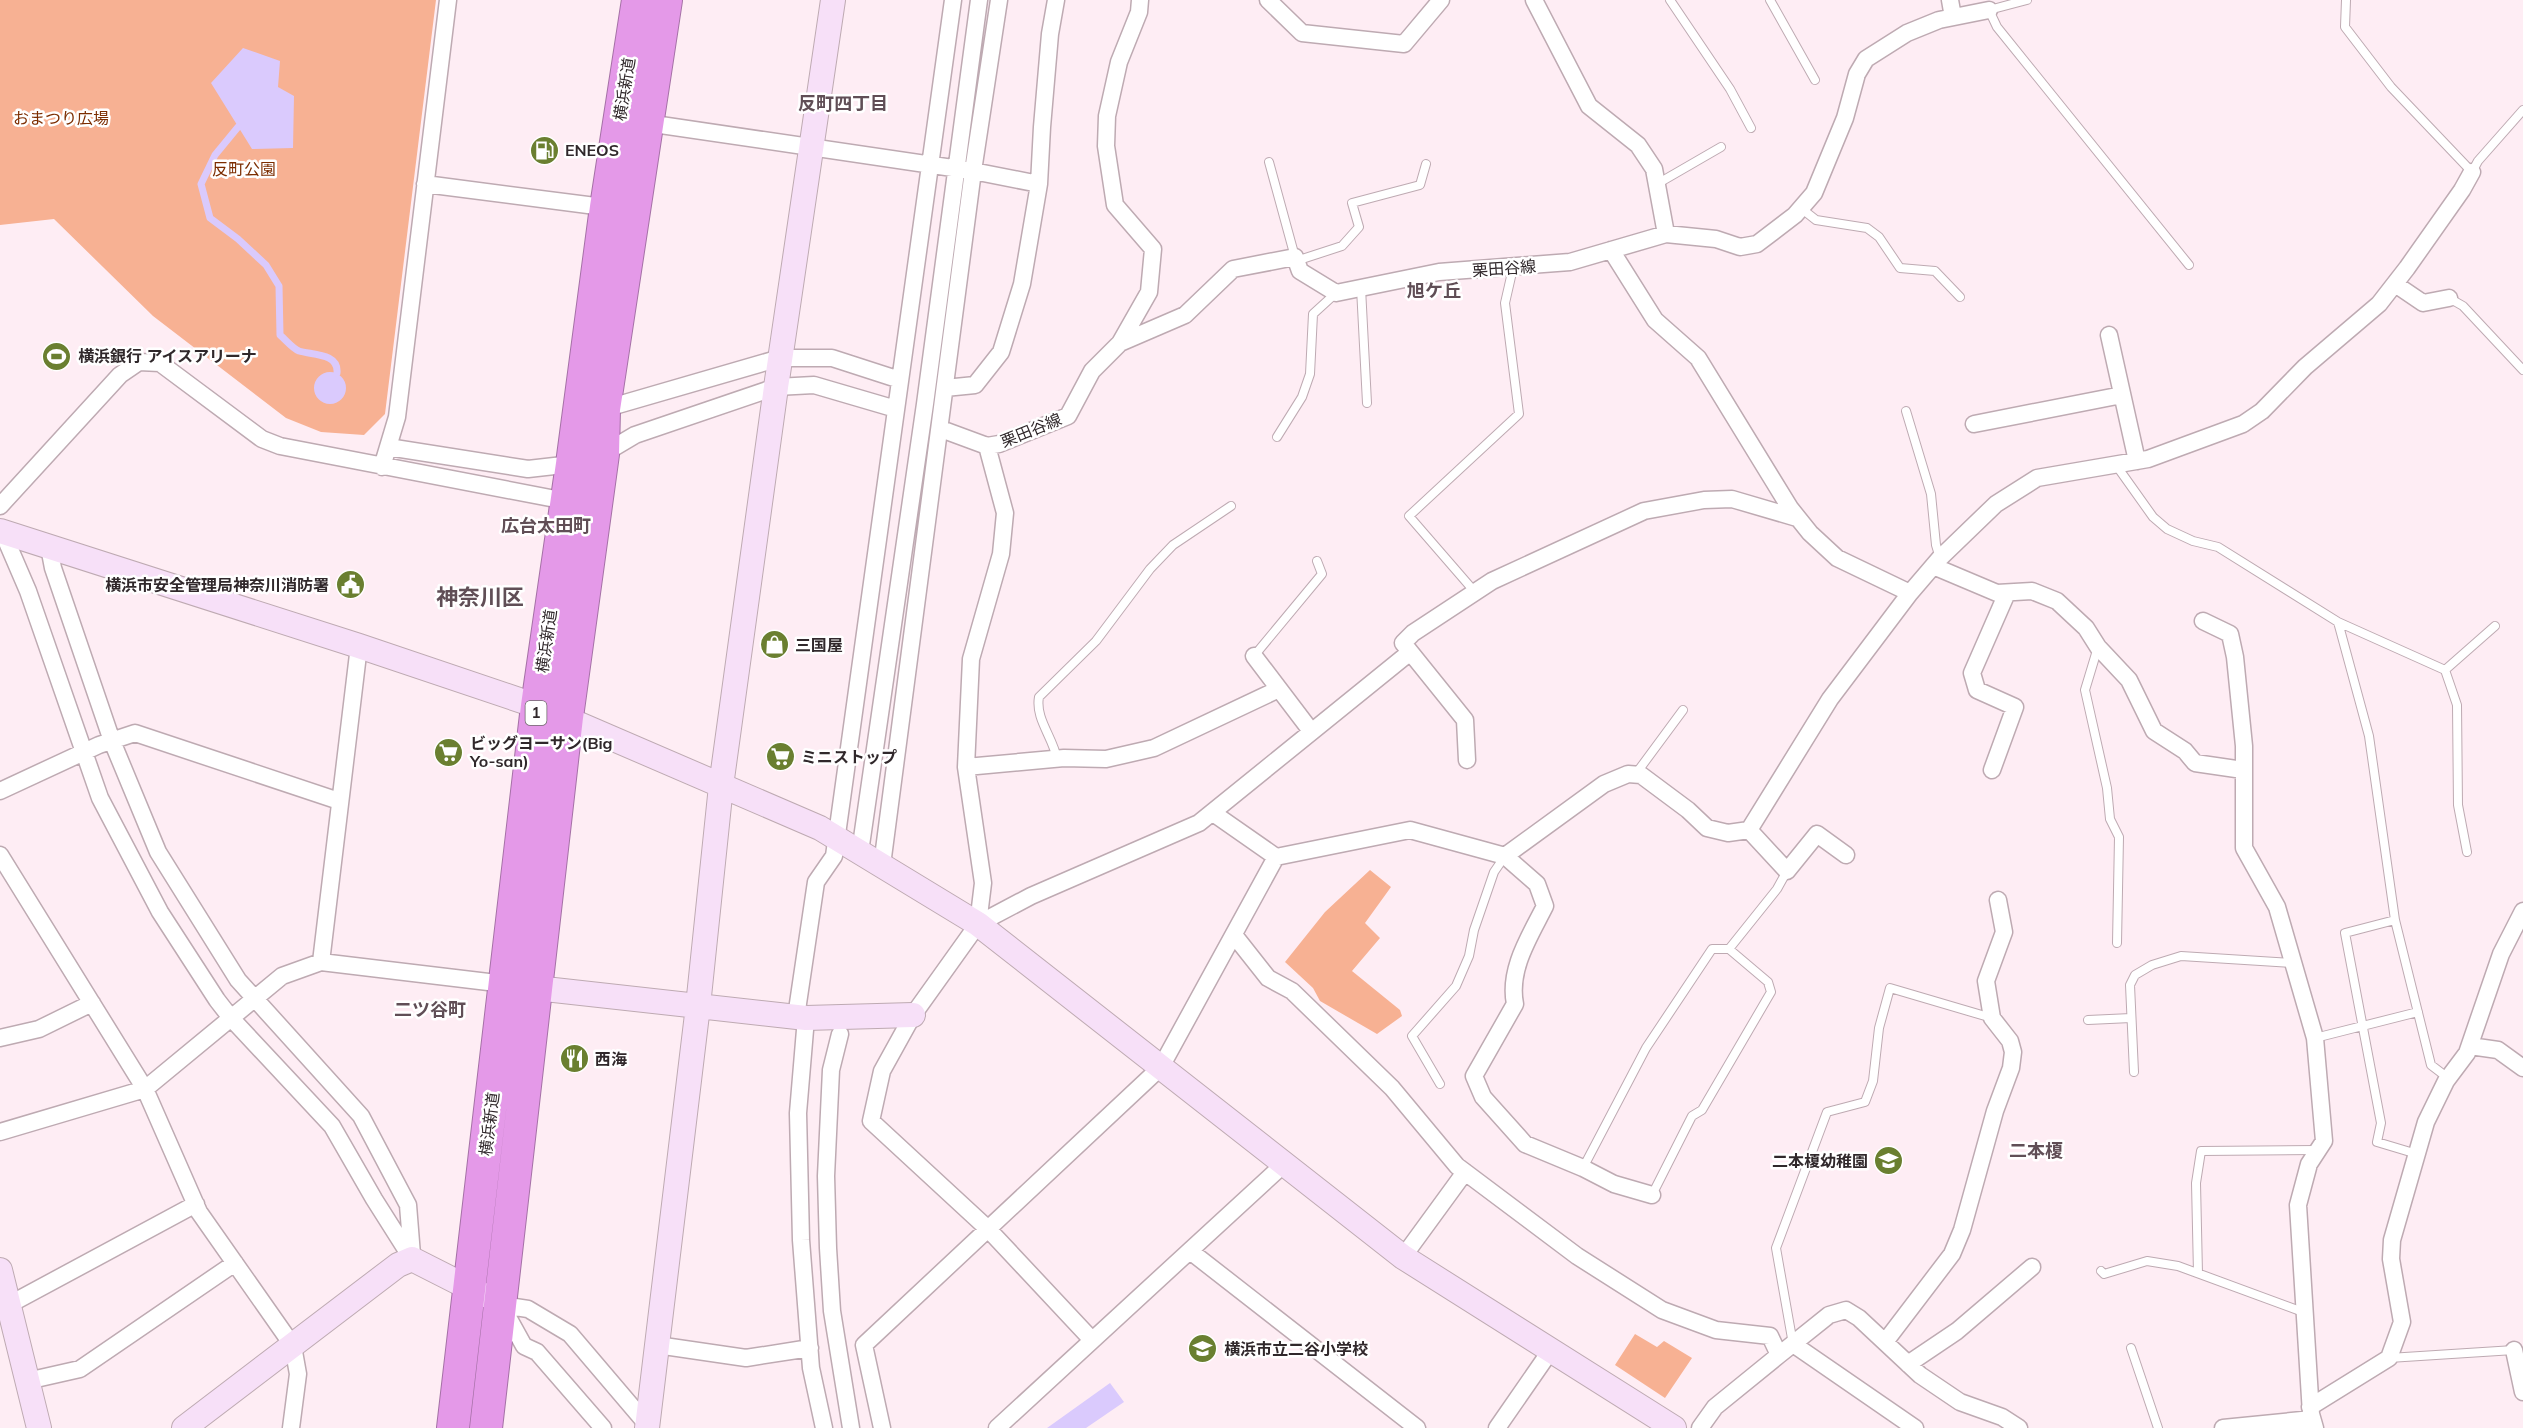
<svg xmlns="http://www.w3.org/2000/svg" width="2523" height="1428" font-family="Mulish,'Noto Sans JP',sans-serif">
	<rect width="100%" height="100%" fill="#feedf4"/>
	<path fill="#f7b193" d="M0 0H436L385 414 364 435 321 432 286 418 153 316 54 219 0 225Z
		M1370 870 1391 887 1365 923 1380 938 1352 971 1400 1010 1402 1016 1377 1034 1320 1001 1313 988 1285 962 1325 912Z
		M1635 1334 1657 1347 1664 1341 1692 1358 1665 1398 1615 1365Z"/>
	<path fill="#dacafd" d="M243 48 280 61 278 87 294 96 293 148 252 149 211 83Z
		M314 388a16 16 0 1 1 32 0a16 16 0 1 1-32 0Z
		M1110 1383 1124 1402 1086 1428H1047Z"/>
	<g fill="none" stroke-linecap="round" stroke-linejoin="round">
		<path stroke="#dacafd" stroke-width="7" d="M238 127 215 155 201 184 210 218 238 239 266 265 279 286 280 335C286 340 292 348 299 351 312 355 339 353 337 373"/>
		<defs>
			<path id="lane" d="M1670 0 1730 89 1751 128
				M1770 0 1815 80
				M2027 0 1989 10 1997 27 2189 265
				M2346 0 2345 27 2391 87 2472 172 2478 161 2523 110
				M1269 162 1295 257
				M1657 184 1721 147
				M1802 209 1816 220 1867 228 1879 237 1900 268 1935 271 1960 297
				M1296 261 1342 246 1359 227 1352 203 1420 185 1426 164
				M1361 288 1367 403
				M2449 298 2463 306 2523 370
				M1906 411 1931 494 1936 545 1940 558
				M1277 437 1302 397 1310 374 1313 314 1336 293
				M2116 465 2153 517 2167 529 2193 541 2218 547 2338 622 2445 670 2457 705 2458 805 2467 852
				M1474 591 1409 516 1519 414 1505 303 1513 268
				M2338 622 2369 736 2395 920 2431 1065 2448 1078
				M2098 647 2085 690 2107 788 2110 819 2119 837 2117 943
				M1254 656 1322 574 1317 561
				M2445 670 2495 626
				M1057 759C1053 737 1035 719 1039 697L1096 641 1150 569 1173 545 1231 506
				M1635 775 1683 710
				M2395 920 2345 933 2381 1123 2377 1142 2417 1154
				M2088 1020 2131 1018
				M2315 1038 2418 1012
				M2134 1072 2130 985 2135 975 2152 965 2181 956 2293 963
				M1440 1084 1412 1036 1456 986 1469 956 1474 930 1494 872 1505 856
				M1583 1168 1646 1048 1712 949H1729L1777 889 1787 871
				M1652 1195 1692 1116 1702 1110 1771 992 1768 982 1729 949
				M2101 1271 2104 1274 2147 1261 2178 1266 2303 1312
				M2198 1273 2196 1183 2201 1151 2317 1150
				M1793 1344 1776 1248 1827 1112 1865 1102 1873 1081 1879 1028 1890 988 1992 1018
				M2131 1348 2158 1428
				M2389 1358 2514 1350"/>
			<path id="street" d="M1268 0 1302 33 1404 44 1441 0
				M1534 0 1589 106 1638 145 1654 169 1666 234
				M1950 0 1953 17
				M647 123 973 171 1039 184
				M425 184 611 208
				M1611 250 1655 320 1698 358 1790 508 1810 533 1837 558 1910 593
				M2395 284 2423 303 2449 298
				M2109 335 2137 461
				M1120 343 1149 292 1153 249 1115 205 1106 146 1107 116 1119 62 1139 12 1140 0
				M945 388 975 385 1001 352 1022 284 1039 184 1042 127 1050 34 1056 0
				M604 409 780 358H832L900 380
				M1974 424 2122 395
				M941 429 987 446 999 444 1068 416 1092 371 1120 343 1185 315 1233 269 1295 257 1300 271 1336 293 1439 272 1570 262 1666 234 1716 239 1740 247 1757 244 1795 215 1814 193 1845 118 1857 74 1866 59 1907 33 1939 20 1989 10
				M388 447 528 469 572 464
				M603 454 635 435 776 387 814 385 896 409
				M382 467 397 417 448 0
				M0 506 120 375 139 362 160 363 262 439 280 446 566 501
				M3 533 28 591 100 798 160 912 217 1000 231 1018 332 1126 374 1199 412 1259
				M49 547 53 568 112 741 158 852 238 980 361 1116 408 1205 412 1255
				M1933 566 1997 593 2032 591 2057 601 2086 628 2098 647 2129 680 2154 731 2185 751 2195 763 2243 770
				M2203 621 2230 634 2235 657 2244 746V848L2277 907 2315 1038 2324 1141 2309 1164 2298 1205 2311 1414 2315 1428
				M1254 656 1311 731
				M1467 760 1465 720 1403 643 1413 633 1492 581 1644 511 1704 500 1732 499 1797 518
				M966 767 1064 758 1106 759 1154 748 1279 689
				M1992 770 2015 707 1977 690 1972 673 2007 593
				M0 791 99 745 135 733 339 801
				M1213 813 1276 857 1410 830 1505 856 1604 784 1628 774 1641 775 1688 810 1707 828 1728 833 1749 830 1830 699 1910 593 1940 558 1996 504 2037 478 2148 459 2243 424 2262 411 2305 367 2379 304 2407 268 2462 190 2472 172
				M1749 830 1787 871 1817 834 1846 855
				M860 852 925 404 979 0
				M0 855 145 1089 199 1212 293 1346 298 1374 291 1428
				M1505 856 1537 884 1545 906C1530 936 1508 969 1515 1004L1474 1076 1483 1097 1525 1144 1583 1168 1614 1184 1652 1195
				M882 865 973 171 999 0
				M978 924 983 883 966 767 971 659 1001 554 1005 513 987 446
				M1234 935 1268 978 1292 991 1392 1088 1457 1166 1577 1256 1662 1310 1716 1330 1770 1336 1779 1355
				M321 962 359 646
				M796 1017 816 882 834 856 953 0
				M806 1018 798 1113 801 1240 811 1368 824 1428
				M840 1034 831 1070 826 1176 828 1248 832 1311 851 1428
				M0 1038 39 1029 92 1003
				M2470 1046 2498 1050 2523 1068
				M0 1132 145 1089 282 976 321 962 505 984
				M1190 1251 1417 1428
				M1403 1257 1465 1172
				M502 1305 528 1309 570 1334 650 1428
				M503 1308 524 1346 537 1352 603 1428
				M1 1309 196 1204
				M1092 1340 988 1229 871 1121 882 1071 913 1015 978 924 1031 896 1199 823 1409 653
				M1885 1342 1952 1254 1962 1230 1995 1111 2011 1068 2013 1052 2010 1041 1992 1018 1986 981 2004 932 1998 900
				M1793 1344 1915 1428
				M657 1345 746 1358 810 1348
				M2514 1350 2523 1392
				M1908 1364 1957 1331 2032 1267
				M27 1381 80 1369 235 1263
				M2310 1407 2389 1358 2402 1322 2391 1259 2392 1240 2426 1122 2446 1081 2467 1053 2501 954 2523 911
				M882 1428 864 1345 1161 1067 1276 857
				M997 1428 1284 1164
				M1497 1428 1551 1350
				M1700 1428 1715 1407 1779 1355 1829 1315 1846 1310 1859 1318 1920 1375 1960 1402 2002 1417 2019 1428
				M2223 1428 2312 1419"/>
			<path id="secondary" d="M0 531 359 646 537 706 820 828 978 924 1403 1257 1674 1428
				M536 988 806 1018 913 1015
				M0 1270 39 1428
				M184 1428 398 1265 412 1259 483 1295
				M647 1428 698 1006 721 786 776 387 833 0"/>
			<path id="highway" d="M453 1428 537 706 572 464 606 207 638 0
				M486 1428 567 717 603 454 604 409 666 0"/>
		</defs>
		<use href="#lane" stroke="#beaab2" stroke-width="10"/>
		<use href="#street" stroke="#beaab2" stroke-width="19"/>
		<use href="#secondary" stroke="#beaab2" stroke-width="26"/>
		<use href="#highway" stroke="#a571a6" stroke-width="34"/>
		<use href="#lane" stroke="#fff" stroke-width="8"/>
		<use href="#street" stroke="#fff" stroke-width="16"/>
		<use href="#secondary" stroke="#f7e0f8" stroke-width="24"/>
		<use href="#highway" stroke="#e499e8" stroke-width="32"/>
	</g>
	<defs>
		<symbol id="fuel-disc" viewBox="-11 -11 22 22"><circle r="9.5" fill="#6a7f30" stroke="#fff"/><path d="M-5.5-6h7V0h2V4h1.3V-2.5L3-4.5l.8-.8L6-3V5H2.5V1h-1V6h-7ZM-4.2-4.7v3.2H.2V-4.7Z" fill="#fff"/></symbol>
		<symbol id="stadium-disc" viewBox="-11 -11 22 22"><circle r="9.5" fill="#6a7f30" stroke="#fff"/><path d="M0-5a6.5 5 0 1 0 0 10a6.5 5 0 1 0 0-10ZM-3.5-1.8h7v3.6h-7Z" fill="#fff"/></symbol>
		<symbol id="civic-disc" viewBox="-11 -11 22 22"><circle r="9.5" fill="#6a7f30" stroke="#fff"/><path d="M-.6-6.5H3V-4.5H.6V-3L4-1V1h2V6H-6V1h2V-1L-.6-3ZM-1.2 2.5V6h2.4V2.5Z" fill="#fff"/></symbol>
		<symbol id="shop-disc" viewBox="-11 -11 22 22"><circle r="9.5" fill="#6a7f30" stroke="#fff"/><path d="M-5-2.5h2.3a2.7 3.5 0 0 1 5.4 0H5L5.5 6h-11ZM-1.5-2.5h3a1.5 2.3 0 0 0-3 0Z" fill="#fff"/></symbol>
		<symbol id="supermarket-disc" viewBox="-11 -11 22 22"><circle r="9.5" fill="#6a7f30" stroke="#fff"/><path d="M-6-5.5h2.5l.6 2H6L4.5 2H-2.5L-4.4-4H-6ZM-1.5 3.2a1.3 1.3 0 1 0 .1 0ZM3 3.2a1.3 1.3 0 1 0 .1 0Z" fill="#fff"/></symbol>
		<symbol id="restaurant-disc" viewBox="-11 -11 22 22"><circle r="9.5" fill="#6a7f30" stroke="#fff"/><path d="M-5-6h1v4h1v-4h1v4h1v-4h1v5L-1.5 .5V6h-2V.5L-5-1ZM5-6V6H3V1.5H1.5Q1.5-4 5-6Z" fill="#fff"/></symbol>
		<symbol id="school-disc" viewBox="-11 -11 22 22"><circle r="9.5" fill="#6a7f30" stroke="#fff"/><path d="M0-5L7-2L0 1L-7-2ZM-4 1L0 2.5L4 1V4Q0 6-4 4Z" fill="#fff"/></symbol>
	</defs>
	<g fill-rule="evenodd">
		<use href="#fuel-disc" x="528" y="134" width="33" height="33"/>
		<use href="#stadium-disc" x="40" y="340" width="33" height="33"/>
		<use href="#civic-disc" x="334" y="568" width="33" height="33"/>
		<use href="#shop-disc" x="758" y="628" width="33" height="33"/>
		<use href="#supermarket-disc" x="432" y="736" width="33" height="33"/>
		<use href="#supermarket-disc" x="764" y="740" width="33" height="33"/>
		<use href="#restaurant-disc" x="558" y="1042" width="33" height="33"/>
		<use href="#school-disc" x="1872" y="1144" width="33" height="33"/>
		<use href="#school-disc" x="1186" y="1332" width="33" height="33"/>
	</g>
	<g text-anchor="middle" stroke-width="5" stroke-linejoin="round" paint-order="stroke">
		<rect fill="#fff" stroke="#6e686b" stroke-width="1.5" x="525.5" y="701" width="21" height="24" rx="4.5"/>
		<g font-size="15" font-weight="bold" fill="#30282b">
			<text x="536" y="718">1</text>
		</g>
		<g font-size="16" fill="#30282b" stroke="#fff">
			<text transform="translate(624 89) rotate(-81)" y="6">横浜新道</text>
			<text transform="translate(1504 268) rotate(-4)" y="6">栗田谷線</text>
			<text transform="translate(1031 430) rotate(-22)" y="6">栗田谷線</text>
			<text transform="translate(546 641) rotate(-82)" y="6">横浜新道</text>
			<text transform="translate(489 1124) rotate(-83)" y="6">横浜新道</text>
		</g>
		<g font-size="16" fill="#7c2d00" stroke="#fff">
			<text x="61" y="124">おまつり広場</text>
			<text x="244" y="175">反町公園</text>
		</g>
		<g font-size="16" font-weight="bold" fill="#30282b" stroke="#fff" text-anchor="start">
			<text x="565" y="156">ENEOS</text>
			<text x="78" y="362">横浜銀行 アイスアリーナ</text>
			<text x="329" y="591" text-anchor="end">横浜市安全管理局神奈川消防署</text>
			<text x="795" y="651">三国屋</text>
			<text x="470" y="749">ビッグヨーサン(Big<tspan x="470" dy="18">Yo-san)</tspan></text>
			<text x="801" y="763">ミニストップ</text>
			<text x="595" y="1065">西海</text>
			<text x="1868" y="1167" text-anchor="end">二本榎幼稚園</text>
			<text x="1224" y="1355">横浜市立二谷小学校</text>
		</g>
		<g font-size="18" font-weight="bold" fill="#604e56" stroke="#fff">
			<text x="843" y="110">反町四丁目</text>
			<text x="1434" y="297">旭ケ丘</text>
			<text x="546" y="532">広台太田町</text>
			<text x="430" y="1016">二ツ谷町</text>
			<text x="2036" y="1157">二本榎</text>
		</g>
		<g font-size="22" font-weight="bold" fill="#604e56" stroke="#fff">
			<text x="480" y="605">神奈川区</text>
		</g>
	</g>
</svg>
